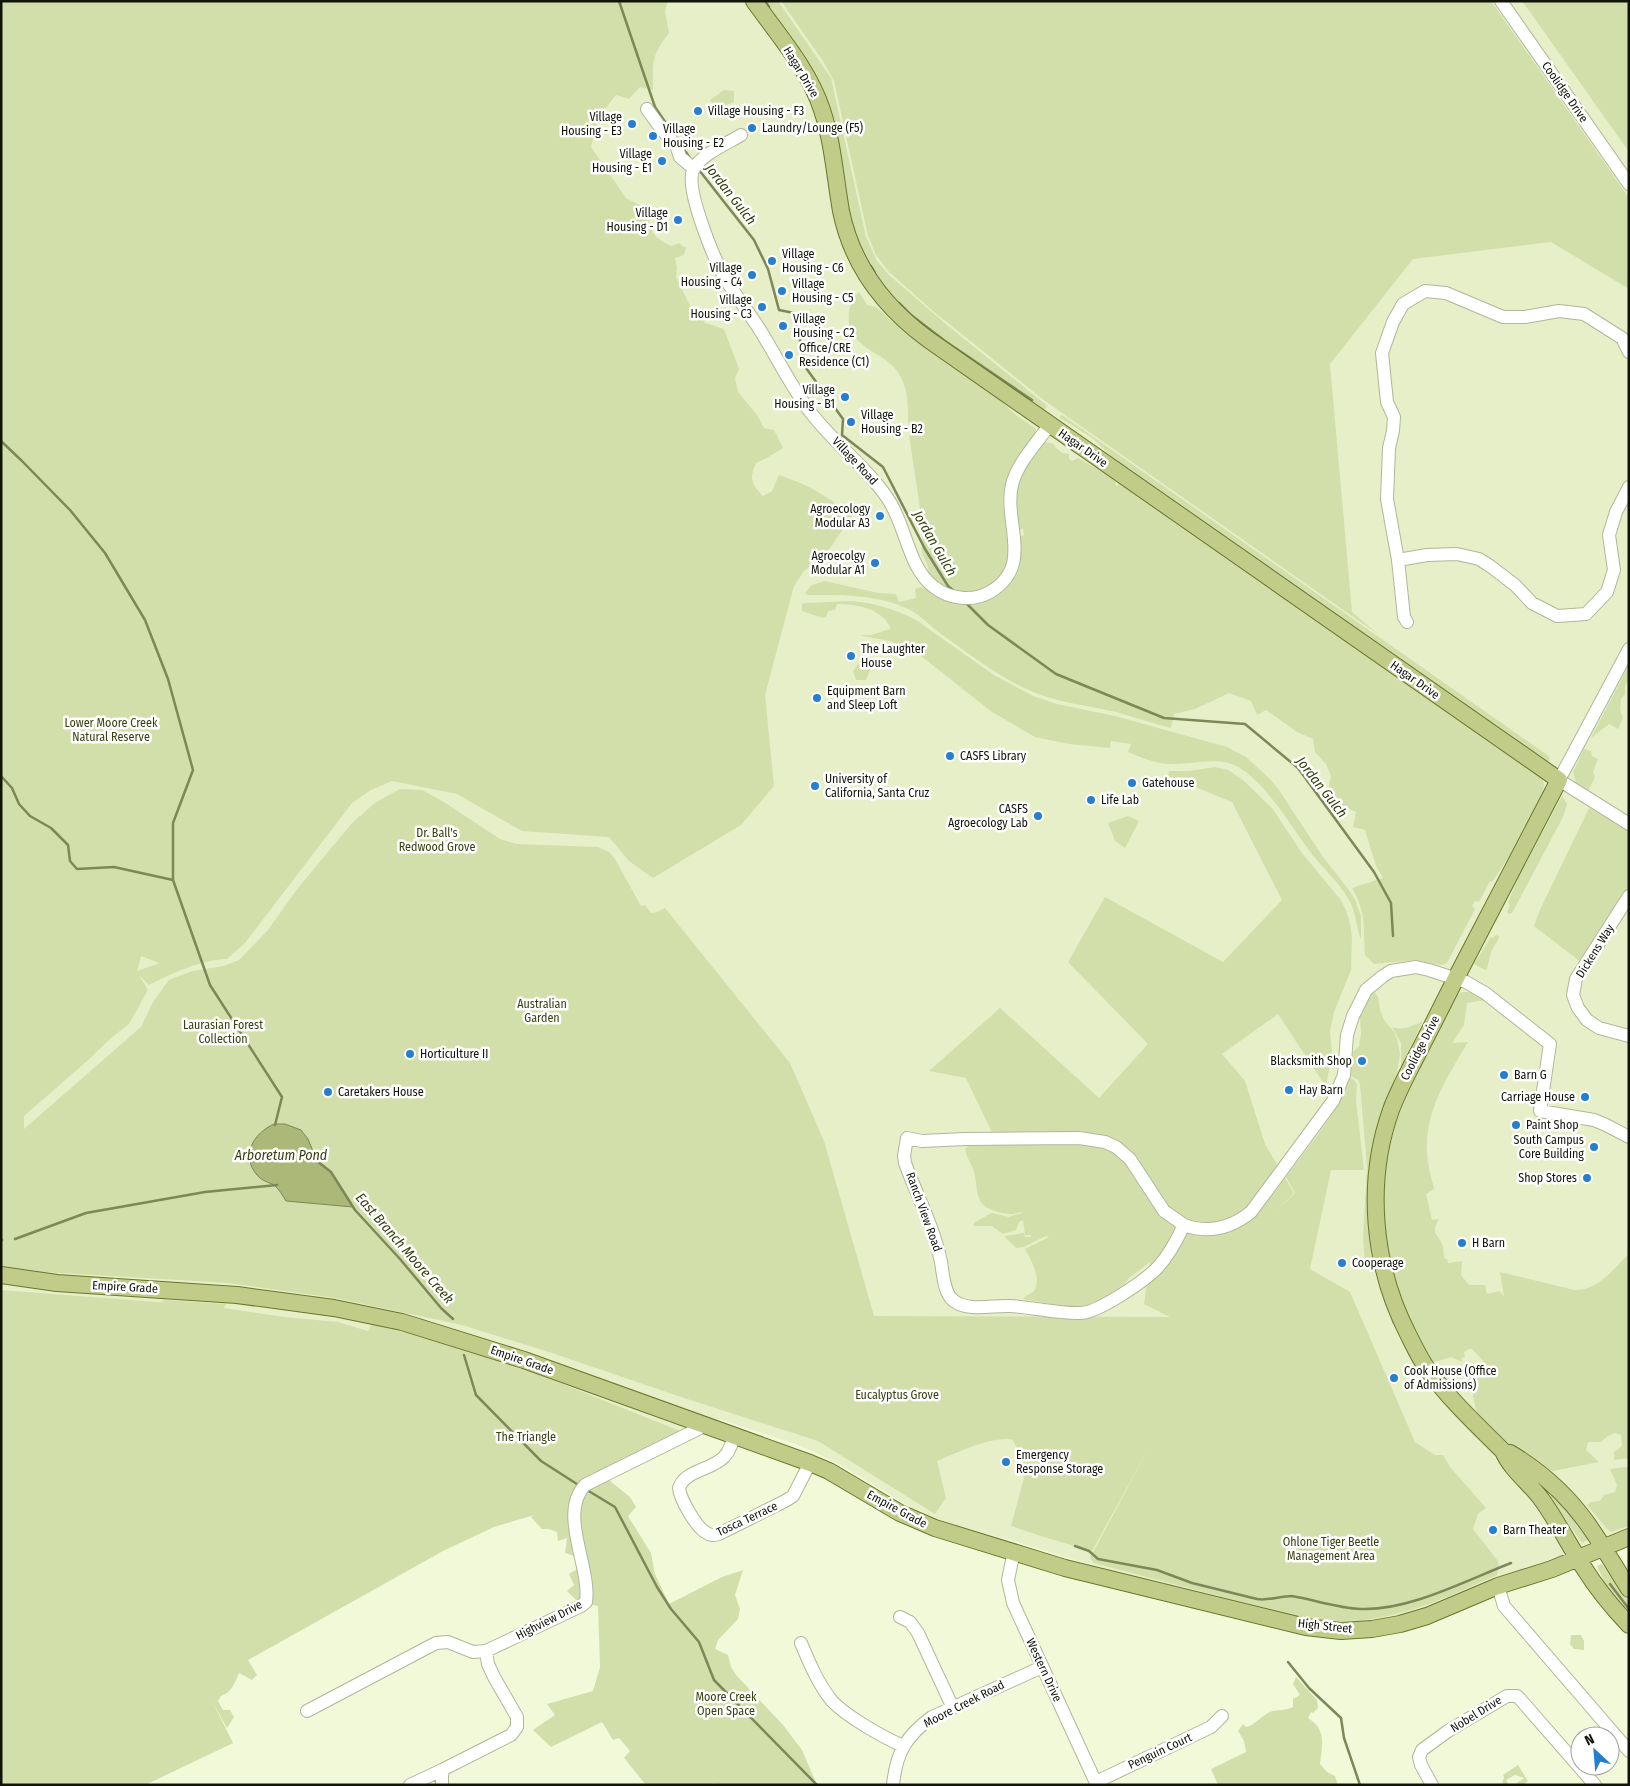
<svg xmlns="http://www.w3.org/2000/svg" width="1630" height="1786" font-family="'Fira Sans Condensed',sans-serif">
	<rect width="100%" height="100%" fill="#f1f9d9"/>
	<path fill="#e6efc7" d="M1 1H1522L1629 152V1540L1424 1619 1328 1626 1160 1586 1010 1540 944 1522 912 1508 841 1465 817 1453 790 1442 719 1419 582 1480 197 1670 233 1743 145 1785H1Z"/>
	<path fill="#d3dfaa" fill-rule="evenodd" d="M1 1H668L665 11 669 33C651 57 653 60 653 90L640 87 629 99 616 95 599 117 591 147 626 198 647 209C651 231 650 235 671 246L680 243 682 246 686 247 684 255 675 258 677 268 676 277 690 306 705 323 724 329 739 369 735 378 738 392 757 415 764 428 774 430 783 448 767 458 756 463C749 479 751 483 763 496L772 491 779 475C812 486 825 495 852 516L826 554 804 571 794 586 765 695 774 786 741 825 653 878 629 861 609 837 522 831 457 794 392 781 371 790 352 803 245 943 227 959C200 960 173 973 149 985L139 975 148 990 129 1024 111 1038 86 1062 24 1116V1129L141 1027 153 1002 169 980 192 971 224 966 239 960 268 930 298 888 352 823 376 802 400 789 422 790 444 802 500 839 517 844 598 847 609 852 615 859 641 906 645 905 651 913 657 912 665 908 790 1063 824 1141 874 1316 1170 1317 1144 1304 1150 1262 1129 1278 1124 1285 1105 1298 1084 1306H1063L1023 1299C1026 1295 1029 1295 1033 1292 1043 1281 1031 1259 1025 1249L1049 1237 1046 1236 1024 1247 1016 1248 1004 1236 1024 1233 1025 1237H1031V1235H1025L1023 1220 1019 1222 1016 1230 1003 1234 992 1226H973L974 1223 991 1213 1009 1217 1022 1213 1021 1212C1013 1215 1006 1214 998 1212 973 1206 979 1191 974 1172 972 1164 966 1157 965 1149L969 1145 997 1143 966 1078 929 1071 1000 1008 1099 1098 1148 1044 1068 962 1105 897 1223 962 1282 900 1232 802 1168 776 1169 771H1189L1215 767 1228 770 1243 780 1272 808 1302 853 1340 899 1346 910 1350 923 1352 938 1351 970 1334 1012 1330 1031 1332 1053 1326 1087 1278 1014 1222 1054 1245 1081 1265 1144 1294 1193 1274 1213 1295 1193 1286 1177C1309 1145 1337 1115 1350 1078L1354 1080 1357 1084 1356 1100 1364 1170H1331L1310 1269 1350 1292 1415 1442 1435 1455H1443L1450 1467 1486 1508 1478 1514 1473 1529 1498 1561 1499 1567 1497 1575C1445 1598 1395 1623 1336 1621 1318 1620 1301 1616 1283 1613L1094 1563 1090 1558 1149 1448 1092 1551 1047 1538 1011 1526 1024 1478 1017 1448 1013 1440C996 1434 953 1454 937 1461L946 1498 935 1514 818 1441 684 1398 552 1353 462 1325 335 1298 228 1283 44 1272 1 1266ZM141 956 159 963H160L137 971Z
		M762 1H778L831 78 866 237 877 261 889 275 947 325 1050 408 1047 406 1045 410 1032 404 925 329 890 297 862 253 850 219 838 147Z
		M781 1H1491L1629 198V289L1551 242 1413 259 1330 364 1352 612 1379 635 1045 401 933 311 889 272 876 255 868 236 834 81 823 61Z
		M1522 1H1629V152Z
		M724 90 734 91V102L721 107 719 111 710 100Z
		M859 292 867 305 876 307 893 322 988 389 1016 415 1036 429V434H1034C1027 451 1013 466 1006 483 997 508 1013 534 1008 559 1000 597 948 602 928 572 930 563 920 556 922 547 924 534 921 522 920 509 917 486 913 464 910 441 906 418 912 395 899 374 888 355 861 351 851 331 846 320 849 299 859 292Z
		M1062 415 1523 738 1550 757 1548 763 1128 470 1131 468H1124L1092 438 1059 417Z
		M1043 442C1058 443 1051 445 1061 452 1063 454 1066 453 1069 454V459L1072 461 1078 458 1115 479 1116 486H1118V481L1149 504 1424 696H1426L1542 778 1544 784 1543 791 1511 854 1492 882 1490 881 1479 902 1475 901 1472 906 1475 909 1447 963 1441 965 1415 960 1374 964 1365 955C1363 927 1367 914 1352 888L1383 878 1376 866 1365 830 1353 827 1356 812 1330 801 1328 791 1331 776 1326 764 1315 752 1313 739 1297 732 1266 710 1257 715 1251 701 1229 693 1195 709 1174 714 1171 728C1152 723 1134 717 1116 712 1085 705 1053 702 1024 688 995 674 968 653 941 634 930 626 921 615 908 609 876 594 842 595 807 595L805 593 812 585 825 581 878 593 896 594 899 602 916 598 915 589 921 587 936 594H996L1019 537 1024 535 1023 529 1017 530C1012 486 1018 477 1043 442Z
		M851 601C875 603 895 609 916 620L994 675 1033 696 1057 704 1115 716 1227 747 1246 757 1270 779 1279 790 1323 857 1349 890 1355 900 1361 916V939C1356 928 1356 912 1349 900 1340 884 1327 872 1315 858 1293 831 1263 774 1229 763 1209 758 1188 765 1168 764 1154 763 1140 757 1128 752L1131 744 1111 741 1110 748 1069 744 1035 737 992 712 921 656 890 641 863 636 861 635H871L890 629V627C881 608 856 604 837 604L835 610 828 611 826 617 823 618 802 611V604L805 603Z
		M864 655 870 660 871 668 866 680H856L853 671Z
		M1629 665V679L1625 686V694L1621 699 1620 710 1623 718 1618 729 1609 724 1591 738Z
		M1584 749 1591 751 1592 756 1598 759 1593 772 1595 777 1587 793 1576 783 1573 772Z
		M1562 796 1567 804 1563 817 1512 913 1509 914 1507 912 1510 905 1508 903 1518 878Z
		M1589 808 1629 831V888L1582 963 1534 926 1539 912Z
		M1128 816 1139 821 1125 848 1115 841 1108 823Z
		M1495 935 1499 936V938L1491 952 1487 969 1485 970 1474 964 1491 937 1493 938Z
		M1374 992 1378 997 1380 1010 1384 1020 1394 1032 1397 1039 1400 1054 1397 1073 1379 1125 1369 1180V1229L1372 1259 1370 1266 1367 1268 1365 1265 1363 1236 1367 1167 1360 1085 1358 1080 1351 1076 1353 1052 1359 1046 1361 1034 1360 1017 1369 999Z
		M1462 992H1470L1485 1000 1467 1003 1464 1025 1452 1043 1468 1042C1446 1079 1421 1117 1428 1162 1429 1171 1432 1180 1434 1189L1426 1194 1432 1220 1439 1219C1430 1234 1438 1233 1443 1246 1444 1251 1443 1254 1445 1259H1447L1448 1263 1462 1261 1461 1275 1469 1285H1485L1487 1294 1499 1291 1504 1296 1500 1272 1574 1290C1598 1291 1613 1269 1629 1254V1458L1614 1460V1452L1622 1446 1621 1435 1615 1433 1608 1436 1601 1442H1588L1586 1450 1599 1462 1553 1471 1547 1469 1546 1471 1525 1458 1507 1444 1480 1416 1476 1410 1471 1387 1466 1372 1481 1375 1485 1378 1490 1376 1488 1370 1483 1369 1485 1363 1472 1349H1469L1464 1352 1465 1357 1461 1358 1462 1362 1451 1357 1435 1362 1432 1361C1383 1285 1369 1191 1402 1106 1416 1067 1439 1031 1458 994Z
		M1423 1021 1401 1067V1043L1392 1027C1403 1031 1413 1026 1423 1021Z
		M1 1290 183 1304 160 1302 165 1300 226 1304 224 1308 284 1317 338 1322 368 1331 372 1324 450 1343 540 1375 685 1433 588 1490 609 1480 630 1497 636 1507 628 1516 651 1553 655 1574 669 1604 722 1577 743 1570 735 1595 740 1609 738 1619 718 1640 715 1649 728 1655 731 1667 737 1676 783 1725 802 1750 817 1785H718L714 1783 712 1785H646L624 1758 630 1751 619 1738 613 1740 602 1722 551 1747 533 1730 555 1715 547 1704 593 1691 600 1667 598 1606 578 1602 567 1591 574 1585 569 1574 579 1568 580 1558 565 1553 567 1538 558 1541 557 1532 549 1529H542L531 1517 534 1515 494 1527 443 1551 248 1660 257 1675 252 1680 239 1673C235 1683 232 1692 221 1696L218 1701 223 1710H230L234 1717 227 1728 211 1699 233 1743 145 1785H1Z
		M1625 1467H1629V1526L1611 1532 1607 1529 1587 1505 1591 1502 1600 1501 1604 1495 1615 1492 1617 1485 1610 1469Z
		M1553 1494H1555L1589 1539 1582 1543 1550 1497Z
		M1602 1564 1629 1602V1619L1611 1595 1598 1569 1597 1566Z
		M1571 1635H1581L1584 1641V1650L1574 1649 1570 1644Z
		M1296 1677 1317 1700 1318 1708 1313 1713 1311 1712 1308 1718C1327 1730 1322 1744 1320 1764L1327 1772 1335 1776 1338 1785H1218L1211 1769 1246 1752 1244 1741 1238 1731 1243 1724 1246 1727C1255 1725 1261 1716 1270 1712 1278 1709 1286 1711 1293 1707V1699L1300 1695 1293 1684Z
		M1518 1765 1528 1781 1523 1785H1514L1524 1778 1515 1775 1506 1780 1509 1785H1502L1504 1777 1503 1775Z"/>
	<path fill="#abb878" stroke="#7d8757" d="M274 1124H285L301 1130 308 1139 317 1161 331 1172 353 1207 286 1201C283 1196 279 1189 274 1185 268 1182 262 1181 257 1175 240 1155 254 1133 274 1124Z"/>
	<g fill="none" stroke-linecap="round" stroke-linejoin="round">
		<path stroke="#7d8757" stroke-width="2.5" d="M619 1 655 107 670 129
			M765 1 769 7
			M683 148 690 158
			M699 170 754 240 768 269 779 310 794 313 806 368 843 419 842 435 883 467 925 549 948 586 954 591
			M871 266 875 273
			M899 303 911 315 945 341 1032 400
			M1 441 22 461 70 510 105 553 145 620 168 679 193 770 173 823V880L210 985 282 1097 275 1125
			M965 602 988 625 1056 674 1164 718 1245 724 1298 768 1374 872 1391 903 1393 936
			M1 776 12 788 19 804 30 816 51 828 68 845 70 861 77 869 114 867 173 880
			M317 1161 331 1172 355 1210 400 1259 441 1308 453 1319
			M15 1239 86 1213 205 1192 277 1185
			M1 1240H2
			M464 1355 476 1395 541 1461 580 1486
			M587 1490 615 1507 657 1587 671 1609 699 1642 714 1680 817 1785
			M1075 1546 1089 1551 1098 1559 1157 1570 1192 1583 1257 1599C1269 1601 1280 1596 1292 1596 1315 1600 1338 1608 1361 1609 1409 1611 1467 1580 1511 1563
			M1610 1584 1629 1609
			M1288 1662 1309 1688 1341 1718 1344 1738 1360 1785"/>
		<defs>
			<path id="minor" d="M1501 1 1629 184
				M647 109 662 130 676 145 680 157 694 169
				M741 135C728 143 700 155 693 170 685 190 715 261 726 280 737 297 749 313 760 330 776 356 790 384 808 409 832 442 866 466 888 499 906 525 908 568 934 587 949 599 973 602 990 592 1036 565 1001 520 1013 481 1020 460 1037 443 1050 424
				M1398 560 1427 555 1457 554 1479 559 1490 566 1515 585 1532 603 1557 616 1586 614 1607 592 1614 570 1609 535 1616 512 1629 487
				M1407 622 1404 617 1398 560 1387 499 1389 448 1393 431 1394 417 1387 402 1382 353 1393 322 1403 304 1425 291 1446 293 1503 317H1525L1559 311 1584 314 1622 338 1629 352
				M1629 649 1559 780 1629 824
				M1629 896 1576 979 1573 995 1578 1008 1587 1020 1599 1028 1629 1036
				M1184 1225 1164 1211 1130 1159 1116 1147 1105 1142 1079 1138 965 1139 922 1141 907 1138 904 1156 905 1163C917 1196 934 1227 941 1262 943 1274 944 1294 954 1301 969 1312 993 1305 1010 1306 1032 1307 1059 1314 1081 1313 1099 1312 1145 1281 1158 1267 1169 1255 1177 1240 1184 1225 1209 1234 1231 1228 1251 1212L1333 1101 1344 1075 1347 1035 1353 1016 1366 990 1383 976 1391 971 1416 967 1429 970 1466 982 1485 993 1550 1044 1540 1111 1594 1120 1606 1125 1629 1137
				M734 1435C732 1443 730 1451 724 1457 712 1470 685 1470 679 1488 680 1499 697 1529 707 1533 711 1536 714 1535 719 1534L785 1501 793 1496 810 1463
				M1014 1551 1008 1580 1013 1603 1097 1785
				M1498 1586 1504 1606 1629 1751
				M900 1617 910 1622 918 1633 953 1708
				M801 1643C809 1662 818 1684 832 1701 847 1717 883 1737 903 1746
				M307 1711 436 1643 448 1642 473 1652 486 1651 581 1606 586 1602C591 1566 558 1514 585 1485L706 1425
				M1096 1782 1211 1727 1222 1716
				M410 1785 442 1770
				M442 1785V1770L511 1735 517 1727V1717L494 1677 488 1664 486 1651
				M893 1785C896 1753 906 1736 932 1717L1042 1667
				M1432 1785 1421 1765 1419 1757 1422 1750 1448 1731 1507 1696H1517L1520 1699 1595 1785"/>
			<path id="major" d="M754 1C779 36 809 70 822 110 833 143 835 177 841 211 852 265 885 308 929 340L1559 780C1525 846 1491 912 1456 978 1443 1004 1430 1030 1417 1055 1408 1073 1398 1091 1391 1110 1365 1183 1373 1266 1408 1334 1414 1346 1420 1359 1428 1370 1450 1400 1477 1425 1503 1451 1510 1468 1527 1481 1539 1496 1556 1518 1568 1544 1584 1568 1597 1589 1612 1607 1629 1625
				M1 1275 57 1283 237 1295 334 1308 402 1322 524 1360 810 1463 829 1471 900 1513 935 1528 1065 1568 1306 1627 1341 1631 1372 1629 1400 1624 1427 1616 1498 1586 1552 1569 1629 1537
				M1510 1453C1540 1471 1567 1495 1587 1523 1602 1544 1615 1567 1629 1589"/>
		</defs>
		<use href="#minor" stroke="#b0b799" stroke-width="14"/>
		<use href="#major" stroke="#697629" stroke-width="18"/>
		<use href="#minor" stroke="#fff" stroke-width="12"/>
		<use href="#major" stroke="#c1cc89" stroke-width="16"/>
	</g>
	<g fill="#267fcd" stroke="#fff" stroke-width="2">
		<circle cx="698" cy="111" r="5"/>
		<circle cx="632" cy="124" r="5"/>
		<circle cx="752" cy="128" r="5"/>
		<circle cx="653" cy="136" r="5"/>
		<circle cx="662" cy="161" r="5"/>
		<circle cx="678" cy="220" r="5"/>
		<circle cx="772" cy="261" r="5"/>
		<circle cx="752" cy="275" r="5"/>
		<circle cx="782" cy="291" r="5"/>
		<circle cx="762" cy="307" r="5"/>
		<circle cx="783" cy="326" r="5"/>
		<circle cx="789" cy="355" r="5"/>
		<circle cx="845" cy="397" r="5"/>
		<circle cx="851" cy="422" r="5"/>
		<circle cx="880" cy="516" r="5"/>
		<circle cx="875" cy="563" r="5"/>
		<circle cx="851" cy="656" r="5"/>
		<circle cx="817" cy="698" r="5"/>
		<circle cx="950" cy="756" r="5"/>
		<circle cx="1132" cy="783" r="5"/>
		<circle cx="815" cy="786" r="5"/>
		<circle cx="1091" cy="800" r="5"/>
		<circle cx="1038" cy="816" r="5"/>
		<circle cx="410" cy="1054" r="5"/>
		<circle cx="1362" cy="1061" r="5"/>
		<circle cx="1504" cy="1075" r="5"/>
		<circle cx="1289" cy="1090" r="5"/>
		<circle cx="328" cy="1092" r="5"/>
		<circle cx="1585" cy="1097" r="5"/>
		<circle cx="1516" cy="1125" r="5"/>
		<circle cx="1594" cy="1147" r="5"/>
		<circle cx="1587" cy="1178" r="5"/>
		<circle cx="1462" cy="1243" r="5"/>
		<circle cx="1342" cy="1263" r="5"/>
		<circle cx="1394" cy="1378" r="5"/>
		<circle cx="1006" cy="1462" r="5"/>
		<circle cx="1493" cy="1530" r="5"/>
	</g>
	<g text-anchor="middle" stroke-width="5" stroke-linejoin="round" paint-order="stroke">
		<g font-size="12" fill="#121409" stroke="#fff">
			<text transform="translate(801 72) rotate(59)" y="4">Hagar Drive</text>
			<text transform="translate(1565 92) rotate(55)" y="4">Coolidge Drive</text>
			<text transform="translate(1083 448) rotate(35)" y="4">Hagar Drive</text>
			<text transform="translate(855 461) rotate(47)" y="4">Village Road</text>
			<text transform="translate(1415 680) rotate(35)" y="4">Hagar Drive</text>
			<text transform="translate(1595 951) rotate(-58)" y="4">Dickens Way</text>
			<text transform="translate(1420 1048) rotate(-63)" y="4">Coolidge Drive</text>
			<text transform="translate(924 1212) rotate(70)" y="4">Ranch View Road</text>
			<text transform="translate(125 1287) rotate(3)" y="4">Empire Grade</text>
			<text transform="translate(522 1360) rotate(19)" y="4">Empire Grade</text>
			<text transform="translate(897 1509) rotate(28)" y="4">Empire Grade</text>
			<text transform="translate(747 1519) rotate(-25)" y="4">Tosca Terrace</text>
			<text transform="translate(549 1620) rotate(-27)" y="4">Highview Drive</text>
			<text transform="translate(1325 1626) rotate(6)" y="4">High Street</text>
			<text transform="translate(1044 1670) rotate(65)" y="4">Western Drive</text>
			<text transform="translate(964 1704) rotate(-27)" y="4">Moore Creek Road</text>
			<text transform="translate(1476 1714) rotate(-32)" y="4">Nobel Drive</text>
			<text transform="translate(1160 1751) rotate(-25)" y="4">Penguin Court</text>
		</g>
		<g font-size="12" fill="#121409" stroke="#fff" text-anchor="start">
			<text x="708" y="115">Village Housing - F3</text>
			<text x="622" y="121" text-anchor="end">Village<tspan x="622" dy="14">Housing - E3</tspan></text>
			<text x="762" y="132">Laundry/Lounge (F5)</text>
			<text x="663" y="133">Village<tspan x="663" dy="14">Housing - E2</tspan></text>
			<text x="652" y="158" text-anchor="end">Village<tspan x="652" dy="14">Housing - E1</tspan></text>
			<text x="668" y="217" text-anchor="end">Village<tspan x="668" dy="14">Housing - D1</tspan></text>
			<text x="782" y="258">Village<tspan x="782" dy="14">Housing - C6</tspan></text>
			<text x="742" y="272" text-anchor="end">Village<tspan x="742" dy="14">Housing - C4</tspan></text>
			<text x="792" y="288">Village<tspan x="792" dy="14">Housing - C5</tspan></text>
			<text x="752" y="304" text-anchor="end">Village<tspan x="752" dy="14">Housing - C3</tspan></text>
			<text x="793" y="323">Village<tspan x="793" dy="14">Housing - C2</tspan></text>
			<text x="799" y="352">Office/CRE<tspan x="799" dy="14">Residence (C1)</tspan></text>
			<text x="835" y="394" text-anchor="end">Village<tspan x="835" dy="14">Housing - B1</tspan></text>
			<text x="861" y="419">Village<tspan x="861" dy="14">Housing - B2</tspan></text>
			<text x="870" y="513" text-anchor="end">Agroecology<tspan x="870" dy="14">Modular A3</tspan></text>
			<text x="865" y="560" text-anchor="end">Agroecolgy<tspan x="865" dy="14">Modular A1</tspan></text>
			<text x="861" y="653">The Laughter<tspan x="861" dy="14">House</tspan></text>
			<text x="827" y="695">Equipment Barn<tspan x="827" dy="14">and Sleep Loft</tspan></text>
			<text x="960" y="760">CASFS Library</text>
			<text x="825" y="783">University of<tspan x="825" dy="14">California, Santa Cruz</tspan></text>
			<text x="1142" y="787">Gatehouse</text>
			<text x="1101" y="804">Life Lab</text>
			<text x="1028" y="813" text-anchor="end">CASFS<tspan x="1028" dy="14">Agroecology Lab</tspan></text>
			<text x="420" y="1058">Horticulture II</text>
			<text x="1352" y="1065" text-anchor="end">Blacksmith Shop</text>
			<text x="1514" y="1079">Barn G</text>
			<text x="1299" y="1094">Hay Barn</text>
			<text x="338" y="1096">Caretakers House</text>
			<text x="1575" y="1101" text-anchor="end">Carriage House</text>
			<text x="1526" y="1129">Paint Shop</text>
			<text x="1584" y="1144" text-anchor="end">South Campus<tspan x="1584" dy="14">Core Building</tspan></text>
			<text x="1577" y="1182" text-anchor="end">Shop Stores</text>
			<text x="1472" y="1247">H Barn</text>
			<text x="1352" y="1267">Cooperage</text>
			<text x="1404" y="1375">Cook House (Office<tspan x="1404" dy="14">of Admissions)</tspan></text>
			<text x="1016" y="1459">Emergency<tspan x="1016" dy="14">Response Storage</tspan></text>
			<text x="1503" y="1534">Barn Theater</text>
		</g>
		<g font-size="12" fill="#3a4111" stroke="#fff">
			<text x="111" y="727">Lower Moore Creek<tspan x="111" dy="14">Natural Reserve</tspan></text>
			<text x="437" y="837">Dr. Ball's<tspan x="437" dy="14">Redwood Grove</tspan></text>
			<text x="542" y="1008">Australian<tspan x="542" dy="14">Garden</tspan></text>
			<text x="223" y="1029">Laurasian Forest<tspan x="223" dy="14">Collection</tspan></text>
			<text x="897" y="1399">Eucalyptus Grove</text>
			<text x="526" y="1441">The Triangle</text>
			<text x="1331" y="1546">Ohlone Tiger Beetle<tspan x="1331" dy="14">Management Area</tspan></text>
			<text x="726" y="1701">Moore Creek<tspan x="726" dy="14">Open Space</tspan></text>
		</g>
		<g font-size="14" font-style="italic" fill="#383f0f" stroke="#fff">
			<text transform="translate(731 194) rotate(52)" y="5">Jordan Gulch</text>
			<text transform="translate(935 543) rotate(60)" y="5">Jordan Gulch</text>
			<text transform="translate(1322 787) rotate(52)" y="5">Jordan Gulch</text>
			<text x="281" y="1160">Arboretum Pond</text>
			<text transform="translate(405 1248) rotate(49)" y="5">East Branch Moore Creek</text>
		</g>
	</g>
	<rect width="1630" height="1786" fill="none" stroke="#121409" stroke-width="5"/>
	<g transform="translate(1595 1751) rotate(334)"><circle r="24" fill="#ffffff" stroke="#a0a19d"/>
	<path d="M0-4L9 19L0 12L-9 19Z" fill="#267fcd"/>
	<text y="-8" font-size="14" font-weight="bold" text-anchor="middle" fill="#121409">N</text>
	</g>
</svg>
